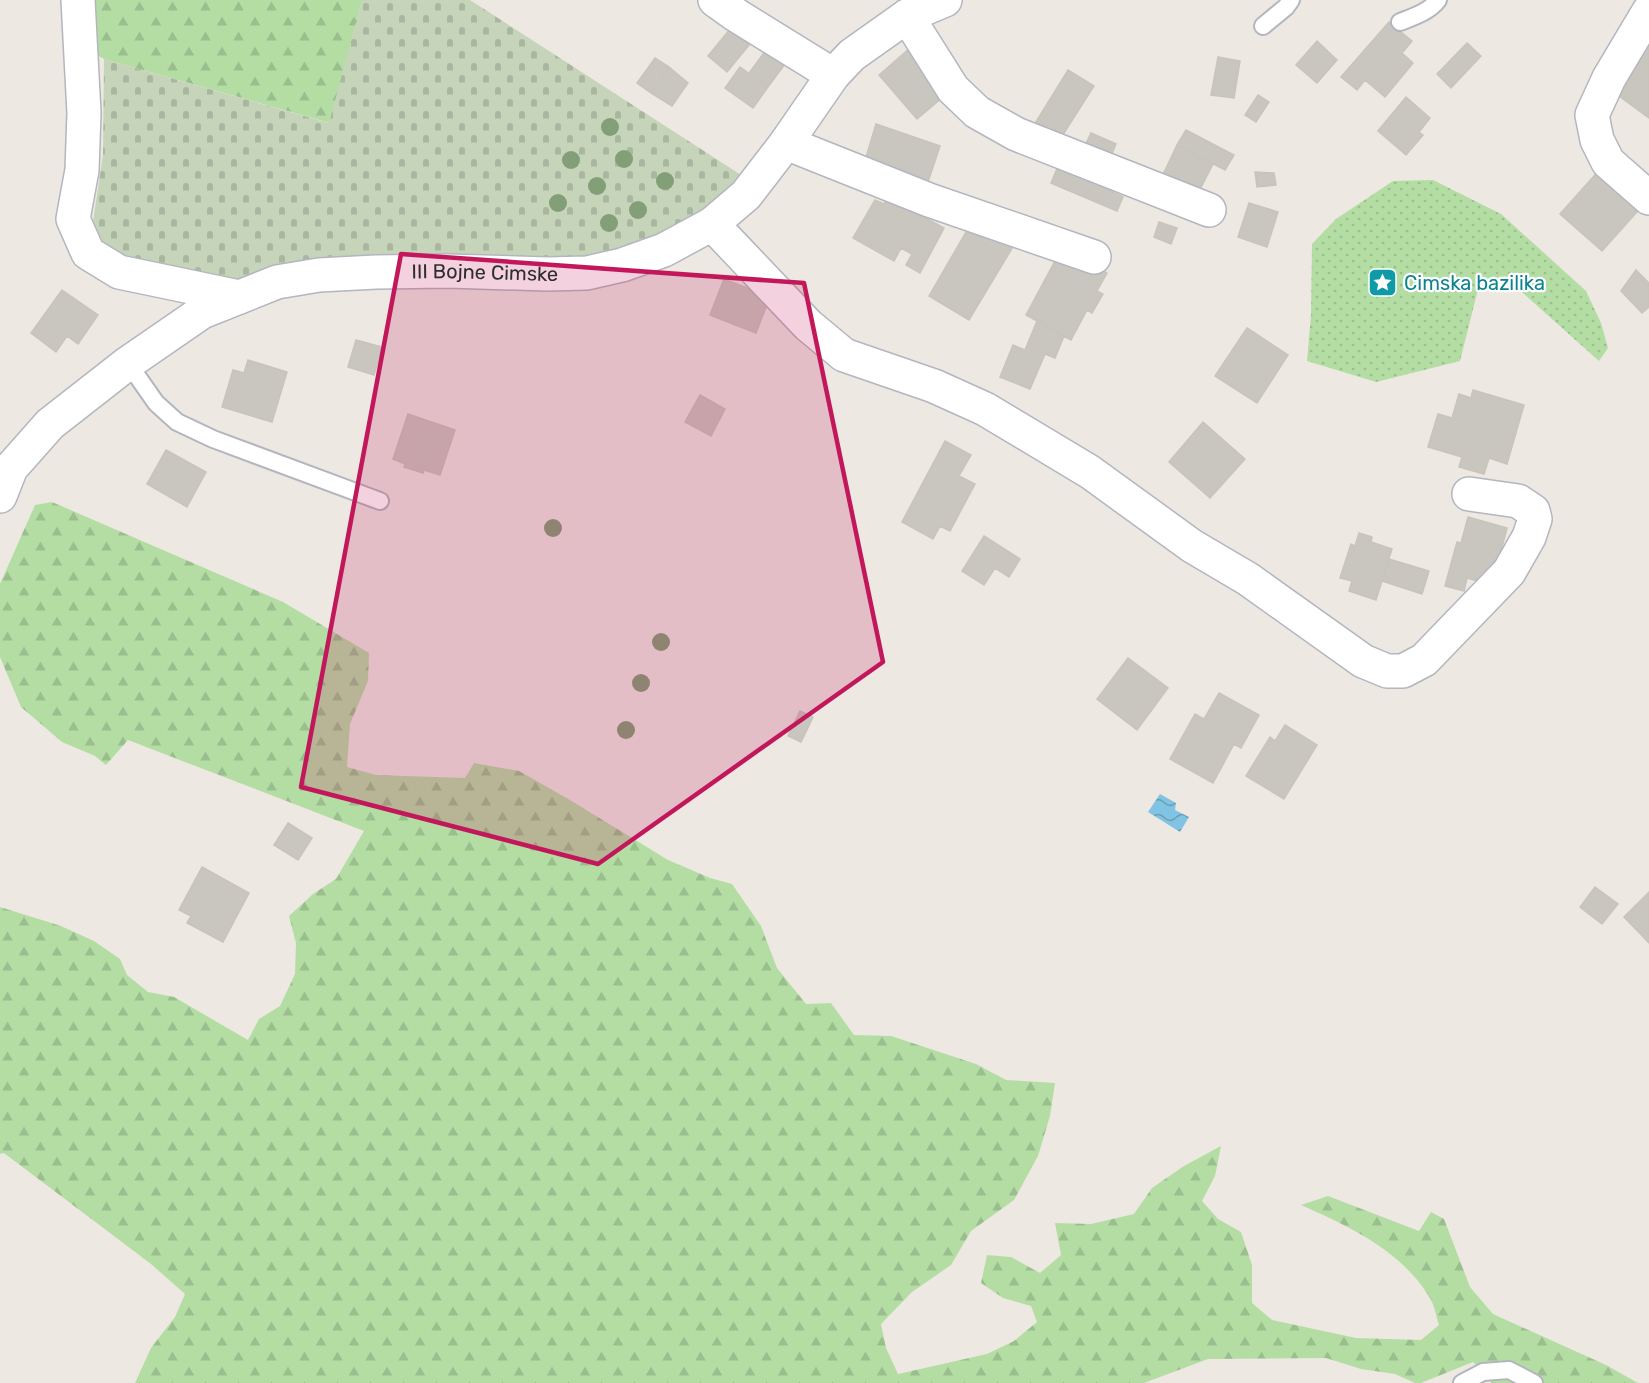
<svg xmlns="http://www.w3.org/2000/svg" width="1649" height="1383" font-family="Rubik,sans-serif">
	<defs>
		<pattern id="grass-dots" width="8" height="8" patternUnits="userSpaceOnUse" patternTransform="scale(1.5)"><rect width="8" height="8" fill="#b4dda4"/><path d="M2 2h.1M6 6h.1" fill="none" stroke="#9bbe8e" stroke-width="1.8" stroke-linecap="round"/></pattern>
		<pattern id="forest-firs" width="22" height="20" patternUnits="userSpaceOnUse" patternTransform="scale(1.5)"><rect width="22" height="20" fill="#b4dda4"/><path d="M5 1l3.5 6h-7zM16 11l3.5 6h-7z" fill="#9bbe8e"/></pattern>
		<pattern id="cemetery-stones" width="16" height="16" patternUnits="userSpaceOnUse" patternTransform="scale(1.5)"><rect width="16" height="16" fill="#c6d5ba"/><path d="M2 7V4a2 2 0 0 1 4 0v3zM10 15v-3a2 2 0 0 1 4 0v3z" fill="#aab7a0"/></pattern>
		<pattern id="water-waves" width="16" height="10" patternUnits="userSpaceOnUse" patternTransform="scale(1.5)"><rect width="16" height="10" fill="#80c3e3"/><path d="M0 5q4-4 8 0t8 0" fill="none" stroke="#699fb8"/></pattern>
	</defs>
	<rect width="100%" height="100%" fill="#ede8e1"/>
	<path fill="url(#grass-dots)" d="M1433 180 1501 214 1586 291 1601 323 1608 348 1599 361 1514 285 1495 278 1480 281 1460 361 1376 382 1307 361 1311 315 1312 244 1336 219 1393 181Z"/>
	<path fill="url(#forest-firs)" d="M83 0H362L330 123 104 59 86 49Z
		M52 502 283 602 369 653 368 681 350 724 347 767 376 775 465 778 474 763 519 771 570 800 668 860 710 878 732 884 761 926 777 968 806 1004 831 1003 854 1035 891 1036 976 1064 1006 1080 1055 1083 1050 1116 1038 1156 1014 1200 971 1231 951 1265 912 1292 881 1324 886 1348 898 1374 987 1354 1014 1341 1037 1322 1031 1306 1003 1298 981 1283 987 1255 1011 1257 1040 1273 1061 1255 1055 1223 1091 1224 1134 1214 1152 1188 1184 1166 1221 1146 1215 1176 1202 1201 1218 1219 1241 1232 1252 1265V1303L1272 1320 1356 1338 1421 1340 1439 1325C1436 1315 1434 1303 1428 1295 1399 1249 1348 1226 1301 1205L1328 1196 1419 1231 1431 1212 1444 1219 1470 1287 1493 1314 1606 1365 1638 1383H1491L1490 1379 1473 1362 1421 1383H1415L1395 1374 1361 1369 1326 1358 1208 1359 1144 1383H135L151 1348 175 1317 185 1294 151 1264 4 1153 0 1154V907L61 926 94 941 120 959 127 975 148 992 174 997 248 1040 259 1019 280 1006 295 974 296 943 289 916 313 894 336 879 364 831 128 740 106 765 95 756 62 742 21 707 0 657V584L35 505Z"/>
	<path fill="url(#cemetery-stones)" d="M362 0H470L752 182 697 225 600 262 467 254 345 257 230 289 100 259 90 241 103 155 104 59 329 123Z"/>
	<path fill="url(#water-waves)" d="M1160 794 1176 803 1175 810 1189 817 1180 832 1148 812Z"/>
	<path fill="#c9c6bf" stroke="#c8c4bb" stroke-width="1.5" d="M1389 22 1412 41 1402 53 1413 63 1385 97 1365 80 1357 90 1341 77Z
		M735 23 754 39 727 72 708 56Z
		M1649 38V118L1611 90Z
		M1317 41 1337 60 1317 83 1296 65Z
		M772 42 791 56 768 87 749 73Z
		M1467 43 1481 56 1451 88 1437 74Z
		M911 47 949 92 917 119 879 75Z
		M1218 57 1240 61 1234 98 1211 95Z
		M655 58 669 67 651 93 637 83Z
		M669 67 688 83 672 106 651 93Z
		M740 67 768 87 753 108 725 88Z
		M1068 70 1094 86 1059 141 1034 125Z
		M1258 95 1269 102 1256 122 1245 115Z
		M1406 97 1430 118 1419 132 1423 135 1406 155 1378 131Z
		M876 124 940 146 927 185 864 164Z
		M1186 130 1234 155 1225 170 1177 145Z
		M1091 133 1116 144 1108 163 1082 152Z
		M1177 145 1213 164 1195 199 1160 181Z
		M1061 159 1116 183 1112 192 1123 197 1117 211 1051 183Z
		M1602 167 1644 204 1602 251 1560 214Z
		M1255 172 1274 173 1276 185 1257 187Z
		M888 197 944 228 920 273 906 265 912 254 901 248 894 261 853 238 875 200 884 204Z
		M1249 203 1278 212 1267 247 1238 237Z
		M973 220 1014 245 969 320 929 296Z
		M1159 222 1177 228 1171 244 1154 237Z
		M1062 248 1107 273 1097 291 1103 294 1092 313 1087 310 1071 340 1026 315Z
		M1636 270 1649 283V307L1642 313 1621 291Z
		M724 279 770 297 756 333 710 315Z
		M62 290 98 315 78 344 67 336 56 352 31 333Z
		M1037 321 1064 336 1055 358 1045 354 1030 389 1000 377 1013 345 1025 350Z
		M1247 328 1288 355 1257 403 1215 376Z
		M356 340 382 347 374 375 348 367Z
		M248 360 287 372 272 422 222 407 233 370 244 373Z
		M1473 390 1524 405 1507 464 1489 458 1484 474 1459 467 1462 457 1428 447 1438 414 1452 418 1459 394 1471 398Z
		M700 395 725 409 711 436 685 422Z
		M408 414 455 430 440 475 424 470 423 473 404 467 405 464 393 459Z
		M1203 422 1245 459 1210 498 1169 462Z
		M945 441 971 455 959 476 975 484 950 531 940 526 933 539 902 522Z
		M166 450 206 472 187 507 147 484Z
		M1468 517 1507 528 1492 585 1467 578 1464 591 1445 586 1457 542 1461 543Z
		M1359 533 1372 537 1371 542 1392 549 1376 600 1349 591 1352 581 1340 578 1351 544 1355 546Z
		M984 536 1020 559 1009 577 995 568 984 585 962 571Z
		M1389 559 1429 571 1422 594 1382 581Z
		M1128 658 1168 688 1137 730 1097 699Z
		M1219 693 1259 715 1241 748 1234 744 1213 783 1170 759 1195 714 1204 719Z
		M800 711 813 717 801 742 788 736Z
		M1285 725 1317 745 1284 799 1246 776 1270 737 1275 741Z
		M288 823 312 838 298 860 274 845Z
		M202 867 249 893 223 942 187 923 191 916 179 910Z
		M1595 887 1618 904 1602 924 1580 907Z
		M1649 892V943L1624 917Z"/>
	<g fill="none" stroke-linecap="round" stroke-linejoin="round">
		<defs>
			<path id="service" d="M1400 22C1413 17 1429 12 1438 0
				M1263 26 1286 7 1291 0
				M128 363 156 403 177 422 213 439 380 501
				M1462 1383 1483 1372 1509 1370 1534 1383"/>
			<path id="minor" d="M78 0 84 113 82 170 73 219 88 253 119 272 239 297
				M715 0 736 15 833 75
				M1649 11 1609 78 1592 115 1597 140 1608 162 1649 198
				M907 16 953 89 977 112 1016 134 1209 210
				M786 143 929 200 1094 257
				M712 224 808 325 844 355 934 386 985 409 1090 472 1192 546 1248 579 1363 661 1387 671H1403L1424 660 1509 572 1529 537 1535 519 1533 511 1518 501 1469 494"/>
			<g id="tertiary">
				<path id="s1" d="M0 496 11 468 50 424 128 363 202 312 277 282 319 275 376 272 448 271 547 274 587 273 622 265 664 250 712 224 746 195 786 143 833 75 852 55 907 16 945 0"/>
			</g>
		</defs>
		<use href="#service" stroke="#b4b6bf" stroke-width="20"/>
		<use href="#minor" stroke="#b4b6bf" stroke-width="36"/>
		<use href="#tertiary" stroke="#b4b6bf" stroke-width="36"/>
		<use href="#service" stroke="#fff" stroke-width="16"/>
		<use href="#minor" stroke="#fff" stroke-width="33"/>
		<use href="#tertiary" stroke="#fff" stroke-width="33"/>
	</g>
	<g fill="#839f78">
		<circle cx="610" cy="127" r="9"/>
		<circle cx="624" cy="159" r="9"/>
		<circle cx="571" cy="160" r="9"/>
		<circle cx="665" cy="181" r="9"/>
		<circle cx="597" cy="186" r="9"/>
		<circle cx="558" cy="203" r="9"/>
		<circle cx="638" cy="210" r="9"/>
		<circle cx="609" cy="223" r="9"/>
		<circle cx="553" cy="528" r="9"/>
		<circle cx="661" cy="642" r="9"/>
		<circle cx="641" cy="683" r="9"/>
		<circle cx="626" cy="730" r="9"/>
	</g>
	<path fill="#c2185b" fill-opacity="0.2" stroke="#c2185b" stroke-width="4.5" stroke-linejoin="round" d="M401 254 804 283 883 662 598 864 301 787Z"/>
	<defs>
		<symbol id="sight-square" viewBox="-11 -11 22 22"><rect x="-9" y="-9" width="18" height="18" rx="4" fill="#0f9aa8" stroke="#fff"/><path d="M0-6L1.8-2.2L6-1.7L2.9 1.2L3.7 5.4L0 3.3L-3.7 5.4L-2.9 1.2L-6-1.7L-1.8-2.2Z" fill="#fff"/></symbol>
	</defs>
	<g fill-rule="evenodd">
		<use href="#sight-square" x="1366" y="266" width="33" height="33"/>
	</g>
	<g text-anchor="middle" stroke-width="4.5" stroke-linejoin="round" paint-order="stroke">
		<g font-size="20" fill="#2d2d2d" stroke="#fff">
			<text dy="7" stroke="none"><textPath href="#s1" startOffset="567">III Bojne Cimske</textPath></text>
		</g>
		<g font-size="20" fill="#0d838f" stroke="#fff" text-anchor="start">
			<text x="1404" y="290">Cimska bazilika</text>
		</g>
	</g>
</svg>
